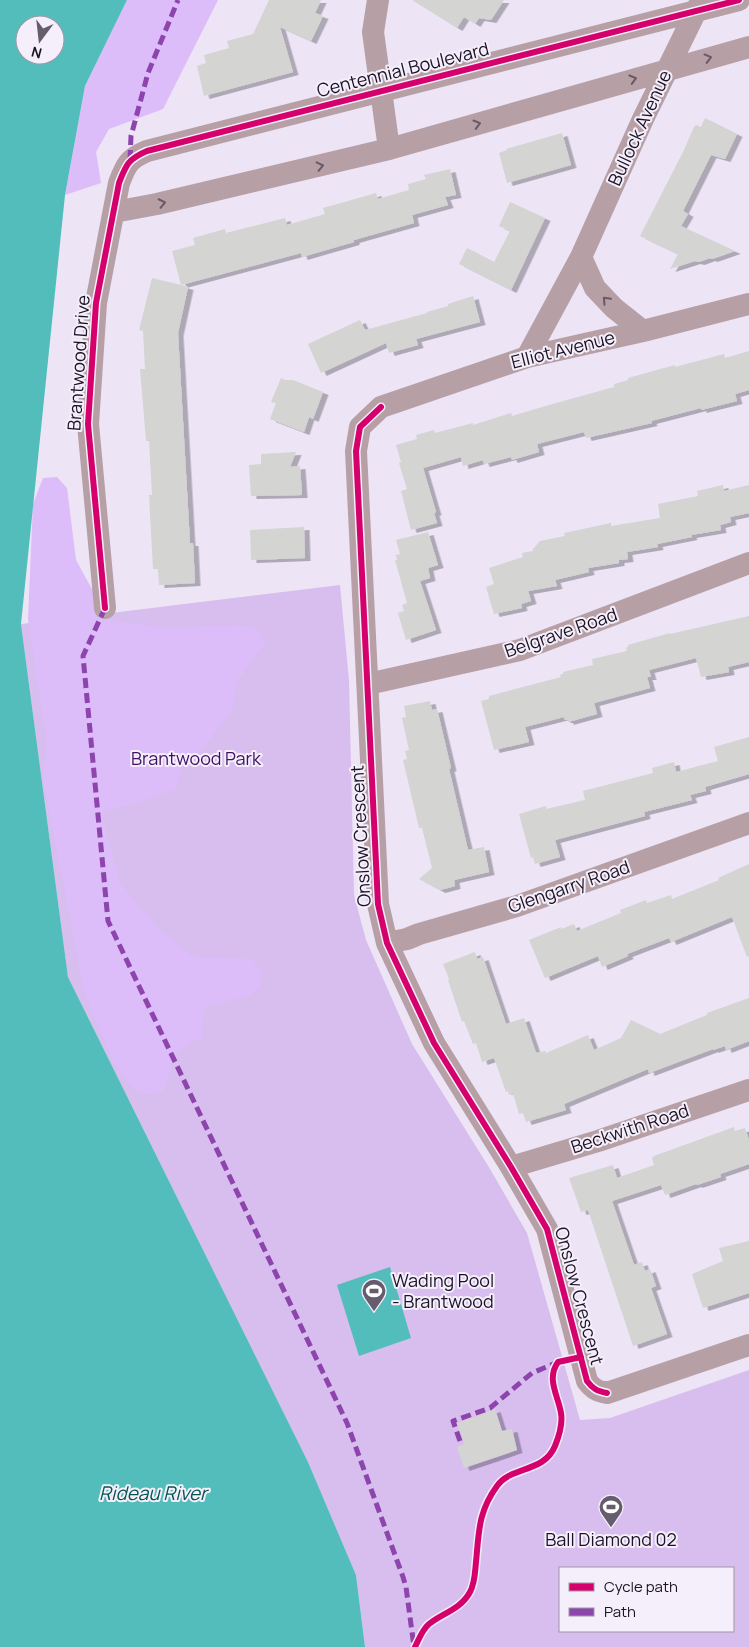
<svg xmlns="http://www.w3.org/2000/svg" width="749" height="1647" font-family="Manrope,sans-serif">
	<defs>
		<filter id="shadow"><feDropShadow dx="5.5" dy="3" stdDeviation="0" flood-color="#0004"/></filter>
	</defs>
	<rect width="100%" height="100%" fill="#ede4f6"/>
	<path fill="#d7beee" fill-rule="evenodd" d="M340 585 349 681 354 895 366 940 412 1044 490 1169 527 1233 580 1420 610 1418 749 1370V1647H365L356 1575 308 1462 68 977 21 624ZM560 1568H733V1631H560Z"/>
	<path fill="#ddbcfa" d="M127 0H218L163 109 109 129 96 152 101 183 65 195 85 86Z
		M57 477 67 488 76 560 109 620 164 628 243 625 257 630 265 645 254 657 237 682 233 709 197 756 183 762 176 790 101 813 120 883 160 930 193 957 252 959 261 972 260 988 249 996 204 1007 202 1037 177 1052 163 1091 148 1095 134 1089 114 1064 84 992 43 778 47 746 28 619 33 504 43 478Z"/>
	<path fill="#53bdbb" fill-rule="evenodd" d="M0 0H127L85 86 65 195 21 624 68 977 308 1462 356 1575 365 1647H0ZM25 25H55V55H25Z
		M390 1267 411 1338 359 1356 337 1285Z"/>
	<path fill="#d4d4d2" filter="url(#shadow)" d="M269 0H321L315 13 323 16 311 41 280 27 293 72 204 96 197 66 206 63 204 55 229 48 227 41 253 34Z
		M412 0H504L491 20 479 18 475 24 464 17 457 28Z
		M705 118 737 134 725 159 711 155 683 211 688 214 681 226 735 251 712 259 710 258 699 262 695 261 670 269 678 254 640 236 683 152 694 127 696 125 701 127Z
		M562 133 571 165 507 183 499 153 507 150 506 149Z
		M450 169 456 195 445 197 448 205 412 215 414 223 354 240V242L302 257 301 253 181 285 188 287 178 333 190 543H193L195 583 159 585 158 569H153L149 495H152L149 441H146L140 369H145L143 331 139 330 152 278 181 285 172 251 195 245 193 238 225 229 226 233 285 218 287 225 325 214 323 208 348 201 376 193 378 199 409 190 408 184 426 179 424 175Z
		M510 202 545 218 511 290 459 264 467 248 494 262 510 231 499 226Z
		M473 296 480 322 416 339 418 345 389 353 386 343 321 373 308 344 360 320 365 330 427 313V312L448 306V304Z
		M749 351V390L735 394 737 401 701 410V408L651 421 652 423 586 438 584 432 537 444 539 452 512 460 511 457 484 464 483 460 463 466 461 457 423 468 436 512 434 513 437 523 411 530 401 491 407 489 399 463 401 462 396 445 417 439 416 435 434 430 435 433 473 423V425L511 413 512 416 549 405 614 387V384L628 380V378L675 365V367L724 354 725 358Z
		M281 378 285 380H293L323 392 313 419 309 417 304 432 270 419 276 403 271 402Z
		M296 452 290 467 300 466 302 495 251 496 249 465 261 464V454Z
		M723 485 724 491 749 485V513L730 517 731 522 720 525 721 530 691 535 692 537 657 544 658 547 627 552 628 559 619 560V563L588 568 589 572 555 580 557 586 528 591 531 601 521 604 522 608 494 614 486 587 494 584 489 568 523 557 522 553 533 551V549L540 541 565 536 564 533 611 523V526L660 518 658 504 698 496 697 491Z
		M304 527 305 558 251 560 250 530Z
		M428 532 438 565 428 568 430 578 420 581 436 630 406 640 398 613 404 611 402 605 407 603 395 560H397L396 555 400 554 396 540Z
		M749 616V662L728 667 729 672 701 677 696 658 649 670 651 677H647L650 688 594 703 597 714 568 722V720H565L564 717 525 727 529 742 494 750 481 701 489 699V696L561 677 560 675 563 674V672L593 665 592 659 627 651 626 648 628 647V645L670 633V634Z
		M430 701 432 710 437 709 451 768 449 769 468 850 484 847 489 872 454 880 455 886 440 890 419 879 432 868 422 828H419L403 760 407 759 405 751 409 750 402 718 406 717 404 706Z
		M749 737V774L705 787 706 791 690 795 692 800 644 812 645 816 555 840 560 857 535 864 533 857 531 858 519 814 546 806V809L585 800 583 791 653 773 652 768 674 762 676 772 718 761 714 747Z
		M749 864V956L747 957 732 917 671 942 669 938 627 954 628 956 602 967 598 956 545 978 529 940 561 927V929L574 924 577 931 621 913 620 910 646 900 647 903 671 895 672 899 719 880 718 878Z
		M475 952 477 959 483 957 506 1024 524 1018 536 1053 545 1051 546 1053 588 1035 594 1050 621 1038 631 1020 660 1034 707 1015V1013L749 998V1041L726 1050 725 1046 713 1050V1049L649 1073 648 1069 564 1104 566 1110 526 1122 523 1113 519 1114 513 1093 509 1095 508 1091 506 1092 494 1058 482 1062 476 1043 473 1044 464 1021 462 1022 448 980 449 979 443 964Z
		M734 1127 735 1131 745 1128 749 1140V1164L723 1173 720 1174 721 1177 697 1185 696 1184 665 1195 661 1185 612 1201 634 1265 642 1262 645 1271 650 1269 656 1286 651 1288 667 1334 633 1346 588 1210 581 1212 569 1178 613 1165 617 1178 654 1165 652 1158 654 1156Z
		M749 1241V1293L703 1308 692 1274 723 1261 719 1248Z
		M495 1409 502 1431 512 1429 517 1450 464 1468 457 1447 464 1444 457 1423Z"/>
	<g fill="none" stroke-linecap="round" stroke-linejoin="round">
		<path stroke="#b79fa6" stroke-width="22" d="M378 0 373 32 389 149
			M114 212 157 204 389 149 749 47
			M581 257 595 288 614 308 643 331
			M749 304 643 331 527 357 381 407 360 427 356 451 378 904 387 943 434 1043 511 1167 547 1229 587 1381C593 1389 597 1391 607 1393L749 1345
			M527 357 581 257 643 119 700 3
			M105 608 88 424 96 303 119 183C126 165 128 159 147 151L739 0
			M368 684 520 650 749 563
			M387 943 407 939 419 934 517 906 749 823
			M511 1167 598 1141 749 1090"/>
		<path stroke="#8e44ad" stroke-width="5" stroke-dasharray="10 5" stroke-linecap="butt" d="M130 160 131 136 148 73 178 0
			M105 608 83 656 108 921 347 1423 403 1577 406 1587 414 1647
			M460 1441 453 1421 490 1408 532 1373 558 1362"/>
		<defs>
			<path id="cycleway" d="M381 407 360 427 356 451 378 904 387 943 434 1043 511 1167 547 1229 587 1381C593 1389 597 1391 607 1393
				M105 608 88 424 96 303 119 183C126 165 128 159 147 151L739 0
				M415 1647C419 1639 422 1630 429 1624 443 1613 461 1609 470 1592 475 1583 475 1572 476 1562 479 1532 478 1512 497 1486 511 1466 544 1473 555 1446 559 1436 563 1424 561 1413 558 1395 546 1379 558 1362L581 1357"/>
		</defs>
		<use href="#cycleway" stroke="#f4effa" stroke-width="9"/>
		<use href="#cycleway" stroke="#d6006c" stroke-width="6"/>
	</g>
	<defs><path id="oneway-chevron" d="M-2-3.5L2.5 0L-2 3.5" fill="none" stroke-width="1.6" stroke-linecap="round" stroke-linejoin="round" transform="scale(1.25)"/></defs>
	<g stroke="#6a5866">
		<use href="#oneway-chevron" transform="translate(708 58) rotate(-15)"/>
		<use href="#oneway-chevron" transform="translate(633 79) rotate(-16)"/>
		<use href="#oneway-chevron" transform="translate(477 124) rotate(-16)"/>
		<use href="#oneway-chevron" transform="translate(320 166) rotate(-13)"/>
		<use href="#oneway-chevron" transform="translate(162 203) rotate(-12)"/>
		<use href="#oneway-chevron" transform="translate(606 300) rotate(-133)"/>
	</g>
	<defs>
		<symbol id="stadium-pin" viewBox="-11 -11 22 30"><path d="M0 17L-7.5 6A9.5 9.5 0 1 1 7.5 6Z" fill="#655c6e" stroke="#f4effa"/><path d="M0-5a6.5 5 0 1 0 0 10a6.5 5 0 1 0 0-10ZM-3.5-1.8h7v3.6h-7Z" fill="#fff"/></symbol>
	</defs>
	<g fill-rule="evenodd">
		<use href="#stadium-pin" x="360" y="1277" width="28" height="38"/>
		<use href="#stadium-pin" x="597" y="1493" width="28" height="38"/>
	</g>
	<g text-anchor="middle" stroke-width="4" stroke-linejoin="round" paint-order="stroke">
		<g font-size="18" fill="#1c1225" stroke="#f4effa">
			<text transform="translate(403 70) rotate(-14)" y="6">Centennial Boulevard</text>
			<text transform="translate(640 128) rotate(-65)" y="6">Bullock Avenue</text>
			<text transform="translate(563 350) rotate(-14)" y="6">Elliot Avenue</text>
			<text transform="translate(79 363) rotate(-86)" y="6">Brantwood Drive</text>
			<text transform="translate(561 633) rotate(-19)" y="6">Belgrave Road</text>
			<text transform="translate(361 836) rotate(-93)" y="6">Onslow Crescent</text>
			<text transform="translate(569 887) rotate(-19)" y="6">Glengarry Road</text>
			<text transform="translate(630 1129) rotate(-18)" y="6">Beckwith Road</text>
			<text transform="translate(579 1296) rotate(75)" y="6">Onslow Crescent</text>
		</g>
		<g font-size="18" fill="#430f64" stroke="#f4effa">
			<text x="196" y="765">Brantwood Park</text>
		</g>
		<g font-size="18" fill="#1c1225" stroke="#f4effa" text-anchor="start">
			<text x="392" y="1287">Wading Pool<tspan x="392" dy="21">- Brantwood</tspan></text>
			<text x="611" y="1546" text-anchor="middle">Ball Diamond 02</text>
		</g>
		<g font-size="19" font-style="italic" fill="#045550" stroke="#f4effa">
			<text x="153" y="1500">Rideau River</text>
		</g>
	</g>
	<rect x="559" y="1567" width="175" height="65" fill="#f4effa" stroke="#9e97a5"/>
	<rect x="569" y="1583" width="25" height="8" fill="#d6006c" stroke="#9e97a5"/>
	<text x="604" y="1592" font-size="15" fill="#1c1225">Cycle path</text>
	<rect x="569" y="1608" width="25" height="8" fill="#8e44ad" stroke="#9e97a5"/>
	<text x="604" y="1617" font-size="15" fill="#1c1225">Path</text>
	<g transform="translate(40 40) rotate(195)"><circle r="24" fill="#f4effa" stroke="#9e97a5"/>
	<path d="M0-4L9 19L0 12L-9 19Z" fill="#655c6e"/>
	<text y="-8" font-size="14" font-weight="bold" text-anchor="middle" fill="#1c1225">N</text>
	</g>
</svg>
